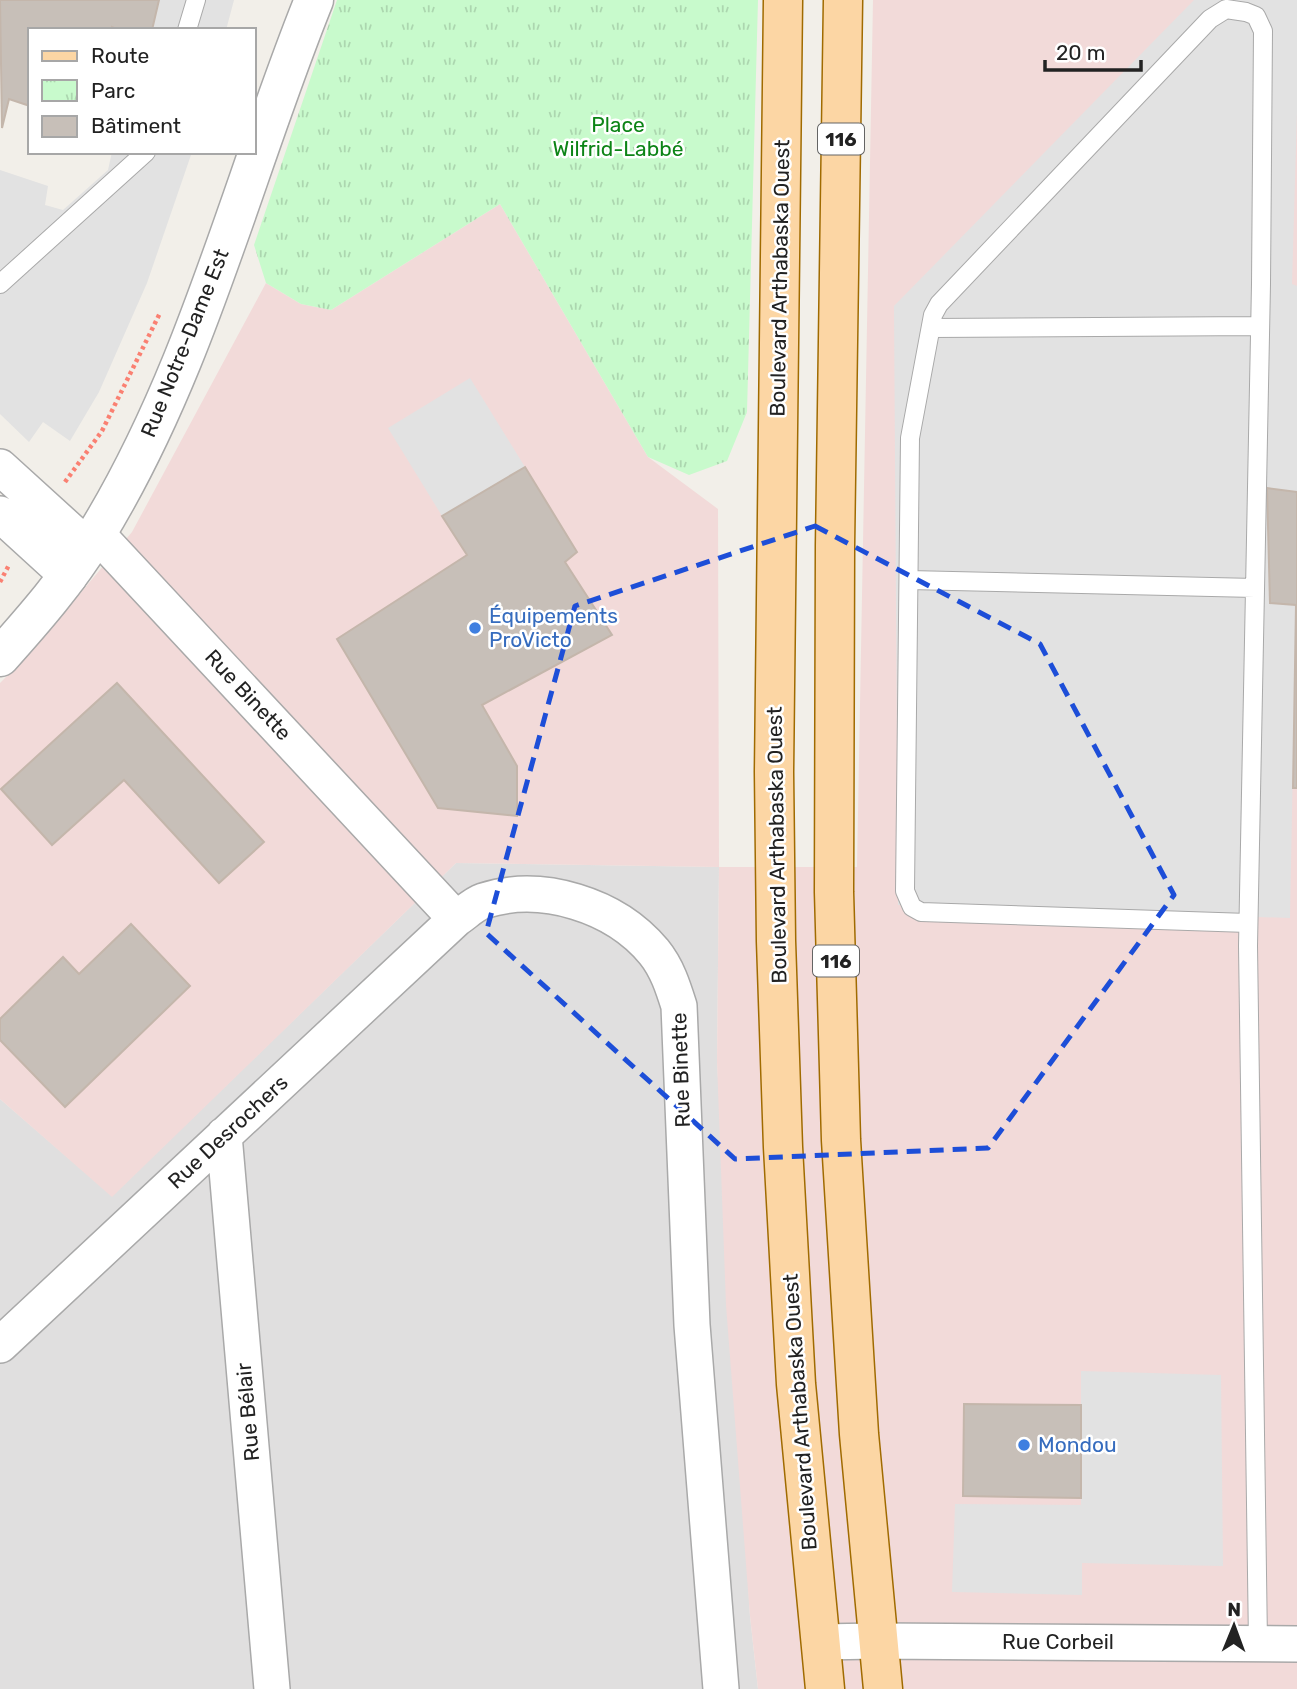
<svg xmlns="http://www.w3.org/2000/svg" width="1297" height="1689" font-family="Rubik,sans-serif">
	<defs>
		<pattern id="park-tufts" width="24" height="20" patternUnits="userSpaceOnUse" patternTransform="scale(1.75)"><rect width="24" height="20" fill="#c8facc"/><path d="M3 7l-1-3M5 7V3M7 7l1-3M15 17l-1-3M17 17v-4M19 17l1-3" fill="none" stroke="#acd6af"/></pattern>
	</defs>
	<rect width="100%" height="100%" fill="#f2efe9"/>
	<path fill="#e0dfdf" d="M456 863 719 867 717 1062 750 1616 758 1689H0V1099L112 1196Z"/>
	<path fill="#f2dad9" d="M873 0H1297V1689H758L750 1616 726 1305 717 1062 719 867 456 863 112 1197 0 1099V683L28 655 132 532 266 283 301 304 331 310 500 204 648 457 718 509 719 867H857Z"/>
	<path fill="url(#park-tufts)" d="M337 0H758L747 412 727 461 689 475 648 457 500 204 331 310 301 304 266 283 254 245Z"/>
	<path fill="#e2e2e2" d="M144 0H234L226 30H138Z
		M1194 0H1297V112L1292 284 1297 286V492L1267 489 1270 602 1296 605 1290 918 898 905 894 306Z
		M112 152H192L147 283 99 392 70 441 43 422 29 442 0 414V170L48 186 45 205 63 210 108 170Z
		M470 378 525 467 442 516 388 428Z
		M1081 1371 1221 1375 1223 1566 1082 1563V1595L952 1592 955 1504 1081 1505Z"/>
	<path fill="#c7bfb8" stroke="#c4b6ab" stroke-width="2" d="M0 0H159L152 30H119L112 27V30H30V106L9 99 2 128Z
		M525 467 577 552 565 562 612 635 482 705 517 766V816L438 808 337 639 467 555 442 516Z
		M1267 488 1297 492V788H1293L1296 605 1270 603Z
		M117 683 264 842 219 883 124 780 52 845 1 789Z
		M131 924 190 986 65 1107 0 1040V1019L63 957 79 974Z
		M964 1404 1081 1405V1498L963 1496Z"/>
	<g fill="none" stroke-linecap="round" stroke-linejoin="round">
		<defs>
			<path id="service" d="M187 30 196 0
				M0 284 146 152
				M931 328 1259 326
				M909 580 1255 588
				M1248 923 921 912 912 907 905 891 910 438 933 315 939 304 1210 19 1226 9 1246 12 1256 16 1263 31 1261 284 1248 946 1258 1643"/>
			<path id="minor" d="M0 467 88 547
				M0 514 69 577
				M97 534 456 919
				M224 1135 272 1689
				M0 1345 456 919C465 913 474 904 483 901 542 882 615 905 654 952 667 968 673 987 679 1006L692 1325 721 1689
				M820 1642 877 1641 1297 1644"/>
			<path id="tertiary" d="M0 657C35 618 68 580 95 536 197 371 242 178 314 0"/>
			<path id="primary" d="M783 0 774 772 776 941 783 1147 796 1384 825 1689
				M843 0 835 546 834 892 841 1140 859 1434 883 1689"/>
		</defs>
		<use href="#service" stroke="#a9a9a9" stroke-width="20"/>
		<use href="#minor" stroke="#a9a9a9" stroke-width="38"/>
		<use href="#tertiary" stroke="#a9a9a9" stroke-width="41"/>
		<use href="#primary" stroke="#a06b00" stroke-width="41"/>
		<path stroke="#fa8072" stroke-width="4.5" stroke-dasharray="3.5 3.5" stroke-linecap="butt" d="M65 482 102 431 160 313
			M0 582 9 565"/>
		<use href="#service" stroke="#fff" stroke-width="18"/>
		<use href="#minor" stroke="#fff" stroke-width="35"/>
		<use href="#tertiary" stroke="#fff" stroke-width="38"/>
		<use href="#primary" stroke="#fcd6a4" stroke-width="38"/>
	</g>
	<path fill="none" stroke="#1d4ed8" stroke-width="5" stroke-dasharray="14 9" stroke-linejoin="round" d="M815 526 1040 644 1174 895 988 1148 735 1159 486 933 575 606Z"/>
	<g fill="#3f7fe0" stroke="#fff" stroke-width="2.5">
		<circle cx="475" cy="628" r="7"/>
		<circle cx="1024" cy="1445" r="7"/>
	</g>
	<g text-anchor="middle" stroke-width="5" stroke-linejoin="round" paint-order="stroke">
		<g fill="#fff" stroke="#646464" stroke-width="2">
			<rect x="818" y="123.5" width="46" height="31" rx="5"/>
			<rect x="813" y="945.5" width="46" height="31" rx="5"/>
		</g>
		<g font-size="19" font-weight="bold" fill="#222">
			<text x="841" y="146">116</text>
			<text x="836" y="968">116</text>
		</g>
		<g font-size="21" fill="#0c8416" stroke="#fff">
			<text x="618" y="132">Place<tspan x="618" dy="24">Wilfrid-Labbé</tspan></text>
		</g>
		<g font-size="21" fill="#222" stroke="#fff">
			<text transform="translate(780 278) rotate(-89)" y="7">Boulevard Arthabaska Ouest</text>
			<text transform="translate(185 343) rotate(-68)" y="7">Rue Notre-Dame Est</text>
			<text transform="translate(248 695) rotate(47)" y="7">Rue Binette</text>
			<text transform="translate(777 845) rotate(-91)" y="7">Boulevard Arthabaska Ouest</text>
			<text transform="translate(681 1070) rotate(-92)" y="7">Rue Binette</text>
			<text transform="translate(228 1132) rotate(-43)" y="7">Rue Desrochers</text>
			<text transform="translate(248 1412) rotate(-95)" y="7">Rue Bélair</text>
			<text transform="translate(800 1412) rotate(-94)" y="7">Boulevard Arthabaska Ouest</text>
			<text x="1058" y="1649">Rue Corbeil</text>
		</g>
		<g font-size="21" fill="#366cbe" stroke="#fff" text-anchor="start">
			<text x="489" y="623">Équipements<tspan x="489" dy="24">ProVicto</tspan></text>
			<text x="1038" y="1452">Mondou</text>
		</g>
	</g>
	<rect x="28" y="28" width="228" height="126" fill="#ffffff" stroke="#a7a7a7" stroke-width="2"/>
	<rect x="42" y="51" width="35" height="10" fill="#fcd6a4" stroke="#a7a7a7" stroke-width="2"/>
	<text x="91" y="63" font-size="21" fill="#222222">Route</text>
	<rect x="42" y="80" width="35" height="21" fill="url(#park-tufts)" stroke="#a7a7a7" stroke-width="2"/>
	<text x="91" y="98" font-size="21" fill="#222222">Parc</text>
	<rect x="42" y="116" width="35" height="21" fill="#c7bfb8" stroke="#a7a7a7" stroke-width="2"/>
	<text x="91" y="133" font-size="21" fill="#222222">Bâtiment</text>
	<g transform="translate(1234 1626) rotate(1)" stroke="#ffffff" stroke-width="5" paint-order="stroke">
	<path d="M0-5L12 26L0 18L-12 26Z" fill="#222222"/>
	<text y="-10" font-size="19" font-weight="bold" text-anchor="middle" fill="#222222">N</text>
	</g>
	<path d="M1045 60v10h96v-10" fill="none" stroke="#222222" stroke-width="3.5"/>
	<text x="1056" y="60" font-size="21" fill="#222222" stroke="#ffffff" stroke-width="5" paint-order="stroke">20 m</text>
</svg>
